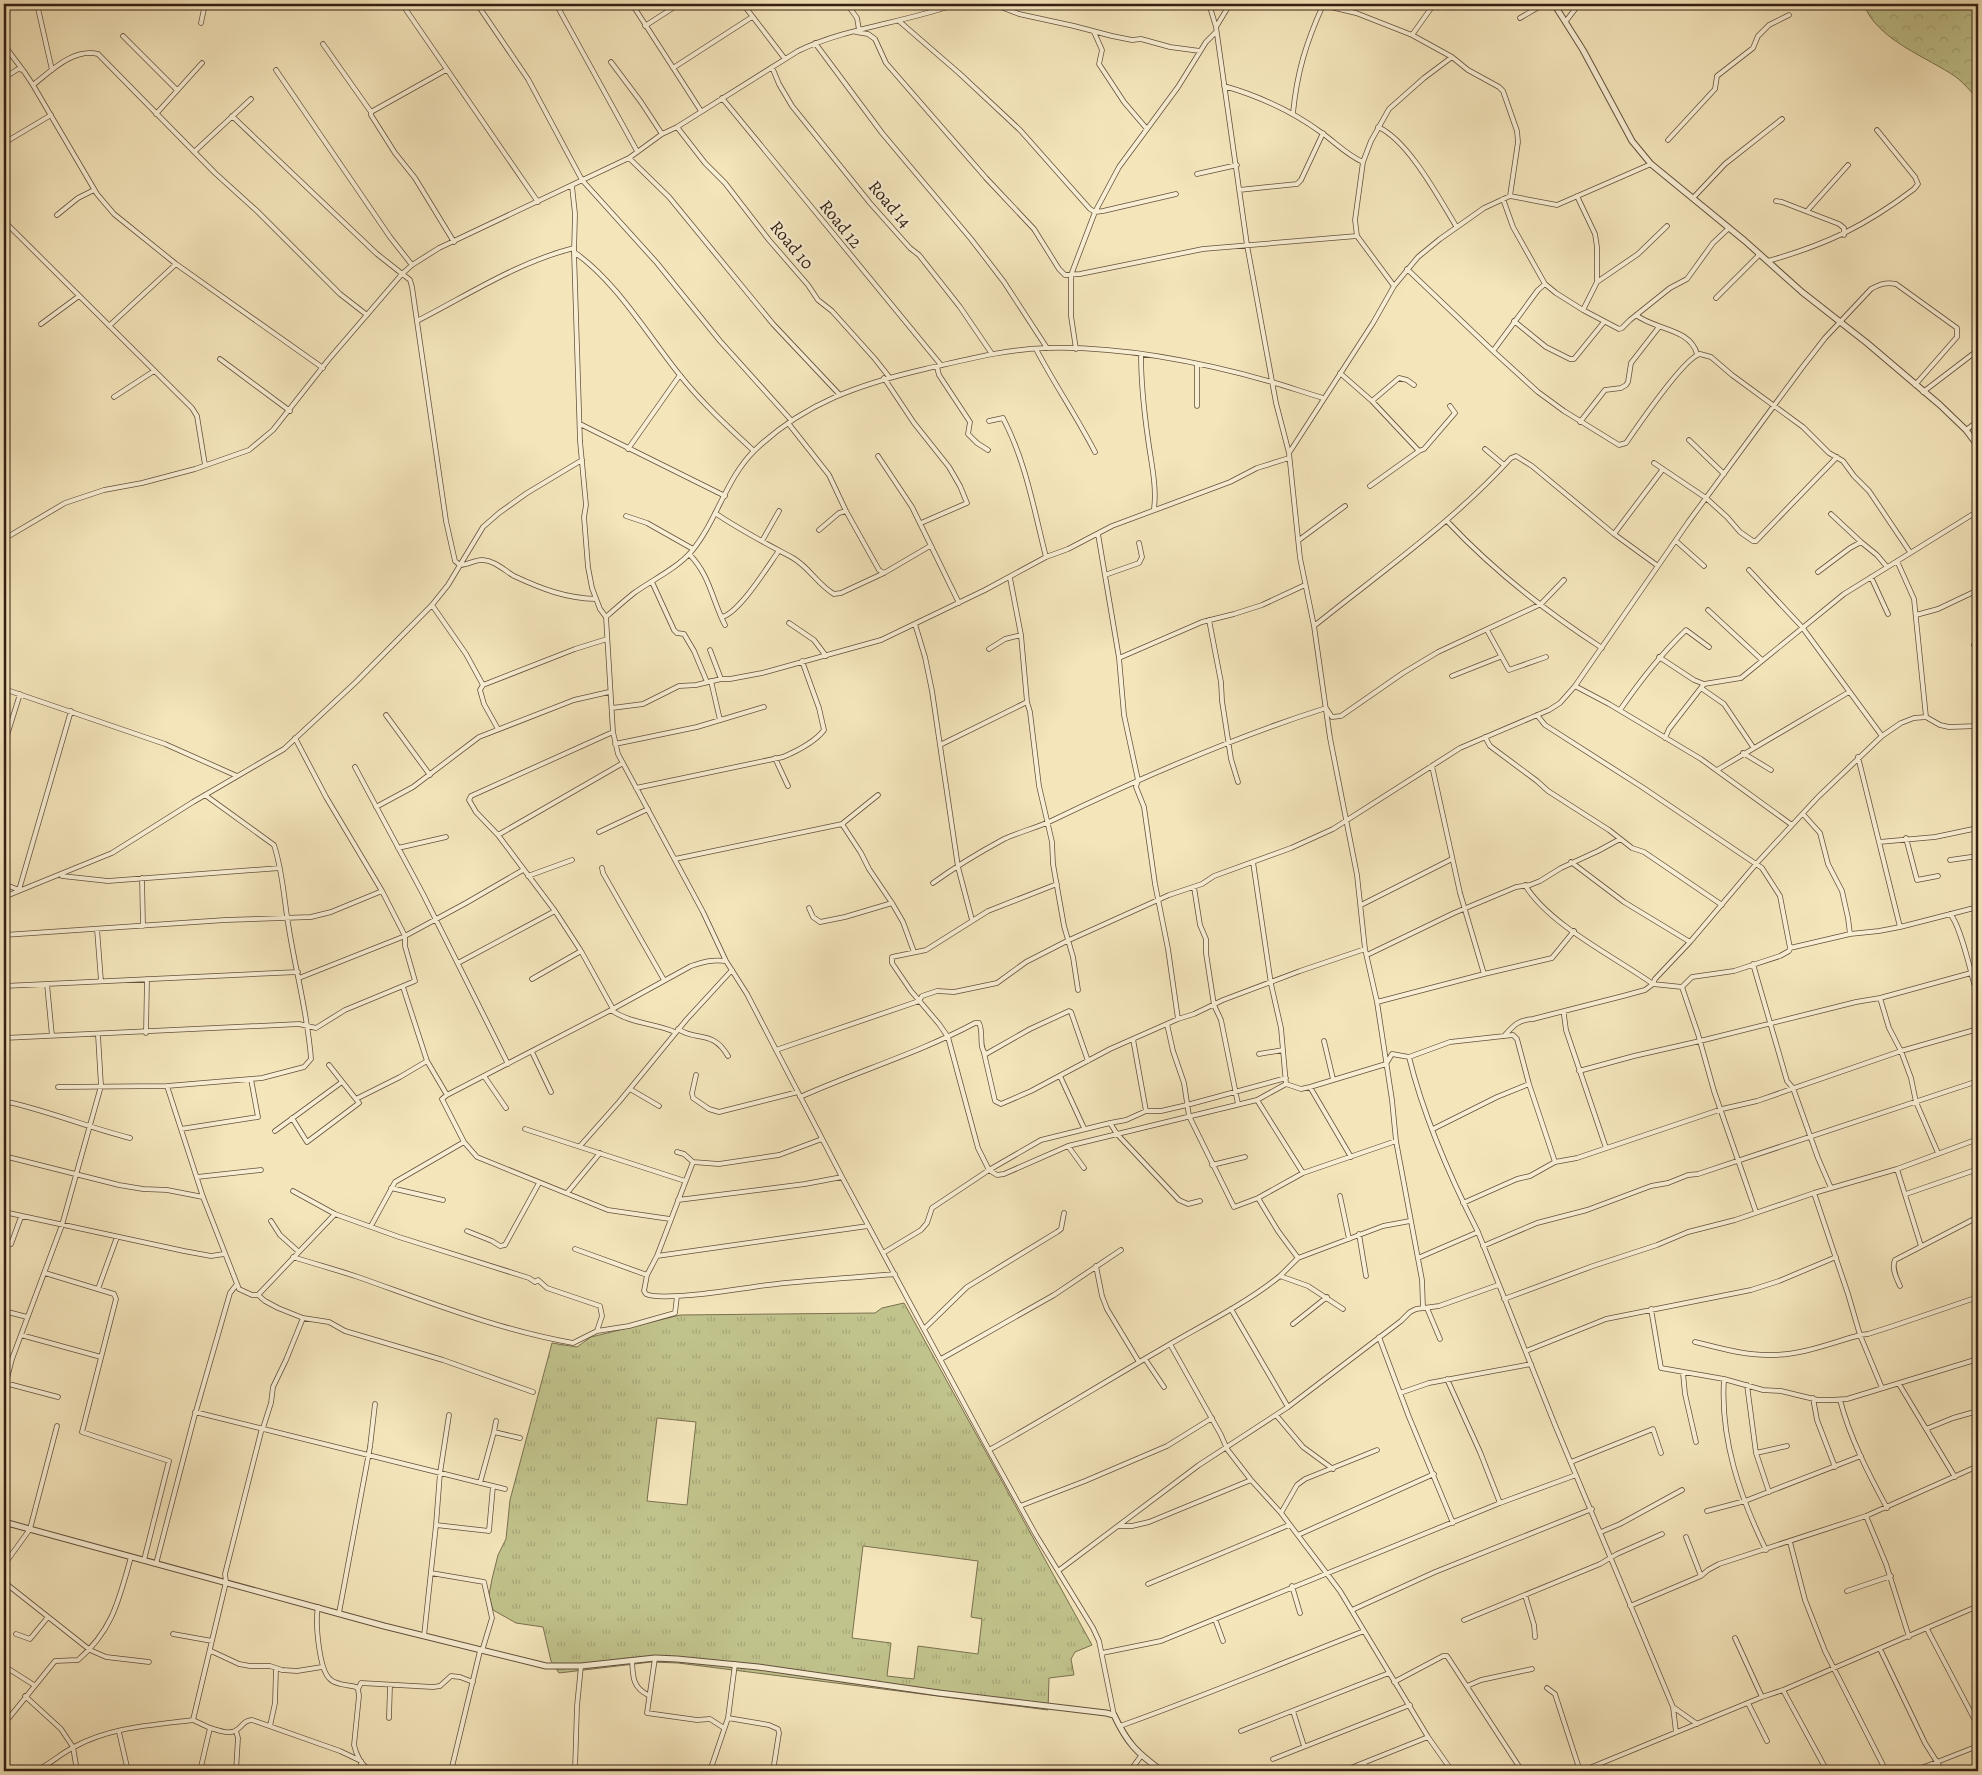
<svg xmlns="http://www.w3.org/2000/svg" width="1982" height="1775" font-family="Alegreya,serif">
	<defs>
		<pattern id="grass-tufts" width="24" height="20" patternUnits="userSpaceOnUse" patternTransform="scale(1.25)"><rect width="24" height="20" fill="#c1c38c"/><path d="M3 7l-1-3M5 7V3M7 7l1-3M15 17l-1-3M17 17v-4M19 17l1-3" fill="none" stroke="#a6a778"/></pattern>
		<pattern id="forest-crowns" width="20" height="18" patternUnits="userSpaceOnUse" patternTransform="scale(1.25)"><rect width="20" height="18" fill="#c1c38c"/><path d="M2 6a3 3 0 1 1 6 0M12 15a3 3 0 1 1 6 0" fill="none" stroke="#a6a778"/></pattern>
	</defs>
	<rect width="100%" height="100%" fill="#f4e5bb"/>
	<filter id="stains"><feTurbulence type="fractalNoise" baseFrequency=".004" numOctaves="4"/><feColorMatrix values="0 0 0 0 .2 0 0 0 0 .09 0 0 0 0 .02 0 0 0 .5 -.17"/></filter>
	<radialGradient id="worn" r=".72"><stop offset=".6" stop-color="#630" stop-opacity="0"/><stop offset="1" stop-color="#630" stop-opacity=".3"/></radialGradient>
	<path fill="url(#grass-tufts)" stroke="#7a7050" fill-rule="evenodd" d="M904 1303 1092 1645 1075 1652 1071 1659 1074 1675 1049 1678 1048 1710 678 1663 651 1662 559 1673 551 1661 543 1627 516 1623 493 1610 489 1595 492 1579 498 1555 506 1539 510 1500 552 1343 577 1347 591 1337 680 1315 875 1313 882 1308ZM657 1418 696 1422 687 1505 647 1501ZM863 1546 978 1561 971 1617 982 1619 978 1654 918 1646 914 1679 887 1676 891 1643 852 1638Z"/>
	<path fill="url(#forest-crowns)" stroke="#7a7050" d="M1864 4H1978V99C1971 92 1964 83 1956 77 1929 58 1875 39 1864 4Z"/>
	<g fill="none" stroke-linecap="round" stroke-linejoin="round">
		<defs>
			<path id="minor" d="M37 4 52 70
				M402 4 538 202
				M477 4 528 79 582 180 657 263 720 341 791 420
				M556 4 637 151
				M632 4 701 111
				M743 4 785 59
				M847 4 857 18 859 30
				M993 4 1019 14 1074 26 1112 36 1132 40 1141 39 1170 47 1200 51
				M1209 4 1216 27 1247 245 1276 403 1289 453 1300 558 1314 626 1330 738 1357 875 1365 949 1377 1002 1392 1100 1396 1141 1422 1280 1423 1308
				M1318 4 1356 13 1412 35 1452 57 1468 70 1499 87 1503 91 1517 131 1518 142 1510 196
				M1520 18 1544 4
				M899 21 959 73 1020 130 1090 209 1095 212 1103 211 1176 194
				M1566 21 1579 4
				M201 23 205 4
				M645 26 679 4
				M1216 27 1230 4
				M856 32 868 34 875 39 886 63 986 178 1034 229 1059 269 1065 275 1080 274 1203 249 1357 236
				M1094 32 1102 50 1099 64 1124 102 1147 129
				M1412 35 1434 4
				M123 36 177 90
				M815 43 882 133 971 239 1004 282 1047 348
				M323 44 371 112V115L395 153 415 178 454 242
				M4 45 22 69
				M611 62 641 102 662 134
				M772 67 779 84 792 106 870 203 910 248 919 255 960 307 992 354
				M673 68 752 17
				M276 70 390 237 412 265
				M4 78 18 69 23 70 33 85 97 194 114 214 176 264 323 368
				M33 85C51 71 73 48 98 54L215 173 257 211 340 294 367 315
				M1224 86C1259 96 1292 111 1322 133 1336 143 1347 155 1363 162
				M722 98 941 365
				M371 112 446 70
				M1293 113C1297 72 1306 43 1323 5
				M156 114 202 63
				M232 116 377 254 410 280 412 287 446 521 455 561 460 565C468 565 476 559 483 560 495 561 504 570 514 576 542 589 565 598 596 599
				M677 127 705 163 725 183 769 240 808 285 818 300 832 311 875 359 890 378
				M1378 127C1408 140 1439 198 1456 226
				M1668 140 1715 89 1717 76 1753 48 1758 36 1769 25 1789 15
				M4 143 51 115
				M194 152 251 99
				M629 158 669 197 773 324 839 394
				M1197 174 1237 165
				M572 186 575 214 574 252 580 441 586 505 584 517 588 567 592 588 600 609 606 617 613 732 618 754 703 912 726 961 747 994 842 1177 989 1450 1036 1535 1093 1628 1099 1641 1114 1715
				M1239 190 1297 184 1301 180 1323 133
				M1577 196 1595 234 1597 247V282
				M1693 198 1725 164 1782 119
				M1503 199 1513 227 1545 284 1556 293 1583 310 1619 329 1622 328 1630 320 1670 288 1687 279 1713 243 1729 228
				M1776 201 1782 202 1839 224 1844 228V235
				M1807 211 1848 165
				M57 215 78 198 94 190
				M4 221 192 408 197 416 205 465
				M574 252C616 281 647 334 679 374 701 402 728 427 754 451
				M1768 261C1828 244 1865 226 1914 189L1918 184 1915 177 1877 130
				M1407 269 1493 351 1538 392 1564 411 1619 445 1626 443C1637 427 1685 357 1700 354L1711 357 1732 375 1803 427 1829 453 1843 461 1854 476 1869 491 1910 552
				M1394 286 1357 236 1355 220 1363 162 1371 141 1389 109 1424 78 1452 57
				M1716 298 1760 254
				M1583 310 1597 282 1638 254 1667 226
				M1636 315C1655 330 1690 328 1697 354
				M417 321C468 295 518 262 574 248
				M1514 321 1546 347 1570 359H1574L1604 322
				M41 324 79 296
				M109 326 176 264
				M1036 349C1055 385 1077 417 1095 452
				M1076 349 1071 316V275L1095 212 1119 167 1178 87 1206 42 1216 32
				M1493 351 1538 290 1545 284
				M1141 354C1141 383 1144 411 1148 439 1151 462 1157 486 1154 509
				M220 359 290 411
				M937 367 939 375 970 422 968 434 977 443 988 450
				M1340 373 1372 401 1419 451
				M884 378 914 423 949 467 960 486 967 503 921 523
				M1923 392 1978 350
				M114 397 154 371
				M1372 401 1399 378 1407 380 1414 385
				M1197 406V365
				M989 421 1003 418C1026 462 1034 510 1046 557
				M1580 422 1605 390 1621 388 1626 385 1628 382 1631 363 1659 327
				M788 423 829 475 846 511 839 513 819 530
				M580 424 725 496
				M1966 430 1978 421
				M1689 440 1724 474
				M628 449 680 375
				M1485 449 1504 465
				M1289 453 1373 323 1394 286 1418 257 1440 239 1484 208 1510 196 1557 205 1651 164
				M878 456 912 507 959 603
				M1654 463 1706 498 1727 517 1740 532 1753 541H1756L1837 457
				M1370 486 1419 451 1424 449 1455 413 1450 406
				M846 511 879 570 884 573
				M715 513C740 530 767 544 793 558 809 567 818 585 834 594L841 593 884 573 930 546
				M1831 514 1861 542
				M626 516 647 523 693 549
				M1447 521C1491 568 1548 613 1602 648
				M1098 534 1119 658 1124 715 1138 780 1136 787 1144 807 1155 884 1168 949 1178 1019
				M1614 534 1663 469
				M4 539 65 503 104 490 142 483 195 469 249 450 273 430 329 359 402 274 412 265 439 248 629 158 662 134 677 127 798 51C848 27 904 23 956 4
				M1299 540 1345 506
				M762 541 779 511
				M1676 541 1704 566
				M689 554C710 575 712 600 725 625
				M1897 561 1914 599 1926 717
				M1749 570 1802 627 1882 736
				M1818 572 1850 548 1861 542 1877 555 1887 567
				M1105 575 1139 563 1142 557 1139 543
				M1871 577 1888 614
				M1010 578 1021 635 1027 702 1030 712 1039 786 1052 842 1053 864 1064 926 1073 957 1078 990
				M652 582 674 630 677 633 684 634 694 651 707 682
				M432 605 466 654 483 685
				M1708 610 1762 660
				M1916 615 1938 609 1978 590
				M606 617C615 609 624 601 634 593 652 580 676 569 691 552 717 521 726 478 755 450 804 403 860 384 925 369 965 360 1005 349 1047 348 1120 346 1201 362 1272 382 1289 387 1306 393 1323 398
				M721 617C738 615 768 566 778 552
				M1209 620 1221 682 1222 701 1231 759 1238 782
				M789 623 814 640 826 656
				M915 624 925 657 932 691 958 867 972 920
				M1314 626C1381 572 1453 522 1511 458L1516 456 1532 466 1614 534 1658 566
				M1487 630 1509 670 1546 657
				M1974 645 1978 647
				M989 649 1005 639 1021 635
				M710 650 721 679
				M1659 657 1694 680 1704 684
				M1119 658 1202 622 1234 614 1262 605 1305 585
				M1452 676 1500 657
				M711 681 720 720
				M1575 686 1609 704 1701 759 1792 825
				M1701 688 1724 704 1753 747
				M4 689 165 744 237 776
				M612 708 643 704 679 686 696 685 721 679H730L762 673 881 640 985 590 1046 557 1068 549 1112 526 1230 482 1257 468 1289 458
				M1620 710C1640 681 1660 655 1686 630L1709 647
				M386 715 430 775
				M1537 715 1545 725 1642 787 1762 868 1780 896 1790 948
				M498 729 484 704 480 690 483 685 575 649 607 639
				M613 732 471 796 469 800 476 812 498 835 555 911 581 951 613 1009
				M1485 737 1490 746 1537 781 1548 791 1609 830 1632 848 1644 852 1722 905
				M1665 738 1669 729 1704 684 1741 678 1844 594 1978 511
				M615 744 697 727 764 707
				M4 745 20 694
				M940 745 1027 702
				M1743 753 1771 770
				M1858 757 1900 927
				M775 758 788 786
				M1432 766 1460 893 1484 974
				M355 767 423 894 508 1064
				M1717 770 1849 692
				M636 788 783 757C797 751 815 742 824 730L819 708 802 661
				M376 807 413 787 479 737 574 700 609 692
				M1803 814 1820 833 1828 864 1842 891 1848 918 1850 934
				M842 824 861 853 869 869 892 903 903 922 914 952
				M599 832 648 809
				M498 835 623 763
				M1906 838 1917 880 1938 876
				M1879 842 1935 837 1978 828
				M398 848 446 837
				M675 859 842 824 878 795
				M1950 860 1978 856
				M1253 862 1271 984 1281 1028 1286 1084
				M1571 862 1624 902 1690 942
				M602 868 603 873 664 980
				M62 876 108 881 280 868
				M528 876 572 860
				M142 878 143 926
				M933 883C955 867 980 852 1004 839 1019 832 1036 828 1051 821 1140 778 1231 738 1326 708L1332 717 1341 716 1403 673 1438 652 1541 604 1564 580
				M4 884 19 890 71 711
				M1057 884 988 911 926 950 892 957V963L911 991 939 1024 948 1037 978 1148 989 1170 1041 1140 1110 1123 1117 1134 1179 1200 1188 1204 1200 1201
				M1525 885C1549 925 1615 957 1653 984L1655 979 1690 942 1756 864 1818 797 1882 736 1901 723 1914 718 1926 717 1940 725 1949 727 1978 726
				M1194 887 1200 925 1206 939V953L1214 1005 1221 1020 1238 1104
				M4 897 112 853 193 802 284 749 356 682 432 605 448 585 483 527 499 513 527 493 582 460
				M1361 905 1452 859
				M809 908 813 917 820 922 845 917 892 903
				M1950 914C1961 925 1973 981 1978 999
				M97 929 101 981
				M4 935 225 920 311 917 331 912 382 891
				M1367 955 1454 913 1516 887 1530 885 1540 881 1561 868 1598 851 1620 839
				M458 963 555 911
				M1753 964 1787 1081 1793 1088 1818 1158 1831 1188
				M299 978 405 936 466 903 523 870
				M532 979 581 951
				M47 984 52 1036
				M4 986 298 972
				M403 987 427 1061 447 1095
				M1682 987 1692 977 1734 971 1780 956 1789 951 1790 948 1850 934 1879 931 1900 927 1978 907
				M1682 987 1698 1034 1714 1091 1756 1212
				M1880 998 1889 1028 1901 1051 1911 1078 1916 1102 1938 1153
				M1377 1002 1484 974 1552 958 1574 931
				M611 1010C631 1024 654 1023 675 1032
				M1565 1011 1564 1015 1566 1030 1606 1148
				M1167 1024 1173 1051 1184 1083 1189 1116 1234 1207 1258 1198 1303 1173 1396 1141
				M678 1029C697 1042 712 1029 728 1056
				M146 1033 147 979
				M1504 1036C1514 1025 1518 1020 1533 1019L1623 996 1645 990 1653 984 1682 987
				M4 1038 299 1024 316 1028 345 1010 415 981 405 946V936L382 891 326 797 295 738
				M1133 1039 1146 1111
				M1324 1041 1333 1079
				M776 1050 919 1001 922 996 937 991 954 992 997 983 1026 962 1067 941 1169 895 1202 884 1214 876 1291 848 1333 829 1460 748 1549 710 1560 703 1575 686 1689 521 1801 369 1825 338 1871 289C1880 284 1886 282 1896 284L1957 328V337L1915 385
				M532 1052 551 1092
				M984 1053 995 1101 1001 1104 1031 1091 1110 1049 1178 1019 1194 1014 1223 1000 1300 971 1365 949
				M1259 1054 1283 1050
				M1409 1057 1450 1042 1513 1035 1517 1039 1529 1084 1555 1162
				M1579 1071 1634 1056 1700 1041 1856 1002 1880 998 1971 973
				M696 1075 692 1093 693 1098 709 1109 719 1112 798 1092
				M484 1076 506 1108
				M1060 1076 1084 1128
				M167 1086 203 1197 239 1289 252 1295H258L335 1214
				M58 1087 167 1086 262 1078 304 1067 311 1059C308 1015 296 973 289 929 284 901 283 872 274 845L205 795
				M1310 1087 1351 1157
				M630 1089 659 1106
				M800 1097C858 1071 919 1053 975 1023H979C984 1032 978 1048 986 1054L1030 1029 1069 1011 1071 1012 1088 1061
				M356 1099 400 1077 427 1061
				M1257 1100 1303 1173
				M4 1101C46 1110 87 1127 130 1138
				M292 1118 307 1142 359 1103 329 1065
				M1110 1123 1126 1120 1146 1111H1161L1187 1105 1286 1078
				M181 1129 258 1117 251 1079
				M525 1129 685 1181
				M1433 1129 1497 1097 1529 1084
				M275 1131 342 1082
				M580 1146 619 1102 687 1019 732 970
				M1068 1146 1084 1168
				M677 1152 684 1154 693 1162 719 1164 779 1155 822 1139
				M4 1156 119 1185 143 1189 167 1190 203 1197
				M693 1162 657 1256 647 1275 644 1291 646 1294C663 1302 744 1288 768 1285 810 1280 852 1278 895 1274
				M1212 1165 1245 1157
				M1897 1169 1921 1246
				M197 1177 261 1170
				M391 1188 443 1200
				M293 1191 335 1214 399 1237 529 1278 535 1282 538 1280 547 1288 600 1306 602 1316 597 1331
				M567 1193 600 1153
				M1814 1193 1848 1294 1860 1335 1882 1388
				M1906 1194 1978 1169
				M1340 1196 1349 1239
				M1258 1198 1278 1231 1298 1258
				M678 1200 805 1184 842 1177
				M1463 1203 1517 1179 1530 1176 1555 1162 1577 1158 1722 1109 1757 1101 1901 1051 1978 1029
				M4 1212 184 1251 211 1256 224 1254
				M670 1219 608 1210 477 1157 464 1142 442 1099 447 1095 611 1010 691 966C703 962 713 959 726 961
				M271 1221 280 1235 299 1252
				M371 1226 395 1182 464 1142
				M467 1231 492 1241 500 1246 505 1245 539 1183
				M1359 1234 1366 1276
				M11 1244 21 1217
				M1483 1246 1537 1223 1587 1210 1651 1186 1668 1183 1688 1175 1698 1174 1978 1081
				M575 1249 647 1275
				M883 1253 921 1230 927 1223 932 1208 989 1170 997 1175 1004 1174 1068 1146 1257 1100 1286 1084 1301 1089 1310 1087 1386 1064 1392 1054 1409 1057C1423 1114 1451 1179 1478 1232L1555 1425 1673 1707 1676 1732
				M657 1256 868 1226
				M293 1257C315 1264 337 1270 358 1277 429 1302 499 1330 573 1343L597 1331 629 1326 675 1313 677 1296
				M1418 1258 1478 1232
				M1096 1266 1102 1296 1107 1309 1139 1362
				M45 1273 114 1294 116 1299 82 1432 169 1461 144 1560
				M1280 1276 1298 1258 1383 1226 1410 1221
				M1900 1286C1897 1279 1891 1268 1895 1260L1978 1217
				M98 1289 117 1237
				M258 1295 265 1301 278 1308 303 1318 329 1322 345 1331 443 1360 533 1392
				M1504 1299 1593 1266 1657 1245 1688 1232 1735 1220 1814 1193 1897 1169 1978 1139
				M1427 1308 1440 1339
				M1231 1309 1288 1407
				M1651 1309 1661 1368 1724 1379 1763 1390 1781 1391 1818 1400H1830L1847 1399 1978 1359
				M4 1311 27 1317
				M1293 1324 1327 1297
				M925 1328 967 1287 1057 1232 1061 1229 1064 1213
				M21 1335 101 1357
				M1860 1335 1868 1334 1893 1326 1978 1297
				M1379 1337 1409 1417 1453 1523
				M1695 1342C1720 1348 1746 1356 1772 1355 1802 1355 1831 1343 1860 1335
				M1170 1344 1221 1435 1227 1449 1251 1480 1281 1513 1340 1591 1428 1737 1452 1771
				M1526 1351 1606 1319 1751 1290 1779 1281 1836 1257
				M941 1359 1054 1295 1121 1250
				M1145 1359 1164 1387
				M1683 1373 1685 1394 1696 1442
				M1447 1379 1480 1452 1500 1503
				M1724 1379C1720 1439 1740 1497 1766 1550
				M5 1383 58 1397
				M1899 1384 1955 1477
				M1747 1385 1756 1453 1769 1492
				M4 1390 12 1359 62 1225 101 1086 98 1035
				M1400 1393 1429 1383 1531 1364
				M1813 1398 1817 1420 1835 1467
				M1840 1400C1850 1438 1868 1473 1887 1508
				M195 1412 505 1489
				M1276 1415 1303 1447 1333 1469
				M263 1428 271 1403 273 1387 286 1360 303 1318
				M1926 1429 1953 1418 1978 1411
				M494 1432 496 1421
				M989 1450C1047 1418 1103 1383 1160 1350 1200 1326 1244 1305 1280 1276L1308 1286 1343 1309
				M1756 1453 1787 1446
				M1571 1462 1653 1429 1661 1453
				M480 1483 494 1432 520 1438
				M1020 1506 1085 1481 1167 1446 1212 1418
				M1707 1511 1745 1501 1861 1456
				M1281 1513 1297 1485 1305 1479 1377 1450
				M1866 1516 1886 1564 1909 1637
				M436 1525 489 1531 493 1486
				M1118 1526H1132L1149 1522 1251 1480
				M1601 1532 1620 1524 1682 1490
				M1298 1535 1434 1474
				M1686 1537 1701 1576
				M1790 1542 1805 1600 1825 1651 1886 1771
				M156 1564 194 1418 230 1293 237 1284
				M4 1565 30 1529 57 1426
				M1058 1571 1199 1465 1288 1407 1401 1321 1410 1312 1416 1309 1439 1306 1498 1285
				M431 1573 484 1582 492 1618 482 1651
				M4 1582 90 1650 106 1657 149 1662
				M1148 1584 1289 1525
				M1292 1586 1300 1613
				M1847 1591 1891 1576
				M1525 1595 1534 1625 1535 1637
				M1630 1606 1701 1576 1708 1570 1719 1564 1866 1516 1978 1466
				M318 1607C315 1622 319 1670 330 1679 335 1685 349 1685 356 1687L358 1689
				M1352 1610 1435 1572 1592 1509
				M339 1613 370 1447 375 1404
				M1215 1619 1223 1641
				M1464 1620 1600 1564 1617 1554 1662 1534
				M1927 1629 1978 1726
				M16 1634 30 1639 48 1617
				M173 1634 212 1641
				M424 1636 436 1525 440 1473 449 1415
				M1735 1638 1762 1697
				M1880 1649 1925 1743 1937 1762 1978 1746
				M211 1651 239 1664 250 1666H270L282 1670 297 1671 322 1667
				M1102 1653 1161 1641 1500 1503 1576 1475
				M655 1658 647 1713 697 1720 710 1719 724 1728
				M632 1660C633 1676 632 1687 648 1695
				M4 1666 34 1685
				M581 1666 577 1706 575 1770 584 1771
				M1394 1682 1443 1656H1447L1522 1771
				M1467 1686 1481 1680 1532 1669
				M1547 1688 1555 1694 1580 1771
				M1783 1690 1827 1771
				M25 1696 61 1729 73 1747 77 1771
				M1748 1703 1767 1741
				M1673 1707 1697 1724
				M1293 1711 1304 1746
				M389 1718 390 1685
				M728 1718 769 1725 778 1729 779 1733 773 1771
				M4 1724 55 1661 78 1660C113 1630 119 1599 131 1557
				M270 1726 275 1703 276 1668
				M1120 1726C1202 1697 1282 1663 1364 1631
				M210 1728C218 1730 230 1736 238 1729 244 1724 244 1721 252 1720L340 1751 361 1761
				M236 1731 238 1738 236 1771
				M1241 1731 1389 1673
				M119 1732 128 1771
				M1273 1759 1410 1705
				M361 1763 362 1771
				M1364 1763 1367 1771
				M35 1771C49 1765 60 1754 74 1747 110 1727 153 1725 193 1720
				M200 1771 210 1728 193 1720 226 1582 225 1574 262 1428
				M404 1771 369 1769C361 1765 356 1754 354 1745L359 1696 358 1689 361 1683 433 1687 440 1686 451 1676 460 1677 473 1682
				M451 1771 480 1651
				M710 1771 728 1718 735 1664
				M1130 1771 1141 1756
				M1343 1771 1428 1737
				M1582 1771 1762 1697 1783 1690 1978 1606
				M1913 1771 1937 1762 1942 1771"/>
			<path id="tertiary" d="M1554 4 1583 50 1632 141 1651 164 1745 241 1802 292 1867 343 1940 405 1966 430 1978 446
				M4 1522 384 1626 546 1666H581L655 1658 677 1659 758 1667 939 1693 1106 1713 1114 1715C1127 1743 1137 1753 1162 1771"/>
		</defs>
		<use href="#minor" stroke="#64503d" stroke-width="5.5"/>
		<use href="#tertiary" stroke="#64503d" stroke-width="7"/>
		<use href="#minor" stroke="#f8eed3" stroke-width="4"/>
		<use href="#tertiary" stroke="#f8eed3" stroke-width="5"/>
	</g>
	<g text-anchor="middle" stroke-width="4.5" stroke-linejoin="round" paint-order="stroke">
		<g font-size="18" fill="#341e13" stroke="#f8eed3">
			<text transform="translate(890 204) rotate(50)" y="6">Road 14</text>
			<text transform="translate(841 224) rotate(51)" y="6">Road 12</text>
			<text transform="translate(792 245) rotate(50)" y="6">Road 10</text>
		</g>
	</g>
	<rect width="1982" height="1775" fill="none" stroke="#f4e5bb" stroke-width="20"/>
	<rect x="5" y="5" width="1972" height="1765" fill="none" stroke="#341e13" stroke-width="2.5"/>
	<rect x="10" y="10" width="1962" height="1755" fill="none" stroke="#341e13"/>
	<rect width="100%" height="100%" filter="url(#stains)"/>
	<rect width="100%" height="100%" fill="url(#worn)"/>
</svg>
